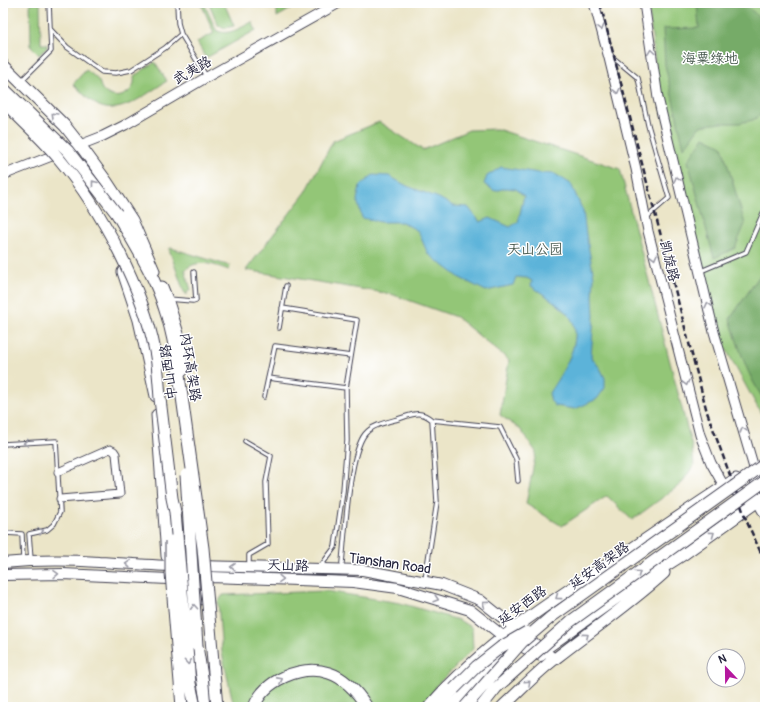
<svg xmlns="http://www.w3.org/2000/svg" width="768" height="710" font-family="Pangolin,'LXGW WenKai TC',sans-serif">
	<rect width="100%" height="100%" fill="#fff"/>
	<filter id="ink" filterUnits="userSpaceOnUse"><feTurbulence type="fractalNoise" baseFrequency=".025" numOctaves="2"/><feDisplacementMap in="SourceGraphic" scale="8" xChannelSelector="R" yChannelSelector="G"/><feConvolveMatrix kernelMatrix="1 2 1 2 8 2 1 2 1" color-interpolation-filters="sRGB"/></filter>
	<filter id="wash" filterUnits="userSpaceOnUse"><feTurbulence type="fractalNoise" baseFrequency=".012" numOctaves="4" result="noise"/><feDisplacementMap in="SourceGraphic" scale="16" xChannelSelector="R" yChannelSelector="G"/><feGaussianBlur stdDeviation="0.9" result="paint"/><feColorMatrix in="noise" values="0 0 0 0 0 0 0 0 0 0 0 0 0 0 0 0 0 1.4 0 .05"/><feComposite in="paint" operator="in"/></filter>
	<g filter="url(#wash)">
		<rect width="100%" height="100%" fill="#ebe5c8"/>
		<path fill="#93c677" stroke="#5a7459" d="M30 3H40L41 44H47V48L39 55 31 47Z
			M201 3H204L216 30C227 37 242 27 252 22L256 30 206 58 197 42 214 33Z
			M209 3H224L234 26 225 28 218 25Z
			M280 3H301L277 17V10Z
			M648 3H757L765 10 764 419 717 333 659 98Z
			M155 62 167 81C147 93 117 120 94 103 86 98 80 90 73 84L86 70C90 73 95 76 98 80 100 82 100 86 102 89 108 97 119 99 127 93 133 89 135 83 134 76Z
			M379 122 423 150 469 130 497 129 620 169 692 447 694 465 681 484 632 520 607 496 562 526 526 504 536 452 521 430 500 415 509 360 456 317 391 294 246 270 306 192 333 141Z
			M171 248 230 266 229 270C214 265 198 258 185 270L191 290 187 292V295L184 292 169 249Z
			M326 591 400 603 459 620 472 628 473 649 437 685 426 707H234L222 653 218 602 223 595Z"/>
		<path fill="#76ab68" stroke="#4c6652" d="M697 3H744L765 23V112L753 120 739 123H720L700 126 684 148 665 65 663 29 699 28Z
			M704 137 722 146 745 224 735 248 714 258 688 161Z
			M765 274V401C747 376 739 348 730 319L760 275Z"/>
		<path fill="#5cb3d9" stroke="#3f6a8a" d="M501 167 539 173 555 174 571 184 583 211 586 234 594 277 593 297 594 316 591 357 600 368 605 378V388L597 399 575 409 555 406 551 401 549 393C561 374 586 339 570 317 561 305 543 294 531 286L532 281 527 278 516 277 513 285 486 291 460 278 428 254 418 231 402 222H381L362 218 357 200 360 186 373 175 389 176 407 186 439 198 453 206 468 207 480 222 490 218 510 227 518 222 524 196 516 189 506 188 495 191 484 184 487 176Z"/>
	</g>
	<g filter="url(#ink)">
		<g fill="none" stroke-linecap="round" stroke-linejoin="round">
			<defs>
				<path id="service" d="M177 3 178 23 181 34 206 76
					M50 29 67 47 102 72 116 73 131 70 165 48 181 34
					M610 55 638 78 648 125 669 198 646 218
					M21 81 51 51 49 3
					M701 271 746 252 763 213
					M168 299 193 301 196 300 194 272
					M282 308 357 320 346 388 347 441 343 491 335 547 320 567
					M279 328 286 286
					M268 378 346 388
					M264 397 275 346 351 356
					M432 420 500 427 516 459 518 481
					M245 441 271 456 266 482 268 544 249 555V566
					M3 444 56 441 60 512 54 524 47 530 29 534 31 560
					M3 531 5 533 22 534 23 560
					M342 563C345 534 349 454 365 434 372 425 387 422 398 419 412 415 419 409 432 420L437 502 425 580"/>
				<path id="minor" d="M58 472 110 449 114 451 116 454 120 494 60 499"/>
				<path id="tertiary" d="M594 3 609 58 636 169 648 231 700 435 711 463 724 486 757 501
					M644 3 658 98 714 332 754 468 757 501 765 515
					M3 175 103 136 125 125 207 77 339 3"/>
				<path id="secondary" d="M3 563C35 560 67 560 99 562 125 563 152 566 179 566
					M197 566 363 570 442 585 480 600 554 659
					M3 575 63 574 168 579 210 577 353 582 398 588 470 610 504 637 536 654 541 656"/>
				<path id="primary" d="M3 65 65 126 80 145 107 182 132 220 154 271
					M123 272 139 320 156 396
					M162 287 168 302 179 337 183 370
					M157 415 167 556
					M198 553 203 599
					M549 646 632 587 684 554 765 496
					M429 707C484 643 557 597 627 552 663 528 699 502 736 479
					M452 707 475 682 505 655
					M502 707C520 691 537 672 556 658 592 630 630 604 664 573"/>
				<path id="trunk" d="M117 214C134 244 154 274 164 307 174 336 178 367 182 397
					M197 646 207 707
					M254 707C264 680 302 664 329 673 345 678 358 693 367 707
					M439 707 454 689"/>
			</defs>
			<use href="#service" stroke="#403f50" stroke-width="5.5"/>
			<use href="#minor" stroke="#403f50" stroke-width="9"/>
			<use href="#tertiary" stroke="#403f50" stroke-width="11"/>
			<use href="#secondary" stroke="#403f50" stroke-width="12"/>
			<use href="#primary" stroke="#403f50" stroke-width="13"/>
			<use href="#trunk" stroke="#403f50" stroke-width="13"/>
			<use href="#service" stroke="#fff" stroke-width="3.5"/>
			<use href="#minor" stroke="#fff" stroke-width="7"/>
			<use href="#tertiary" stroke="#fff" stroke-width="9"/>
			<use href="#secondary" stroke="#fff" stroke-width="10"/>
			<use href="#primary" stroke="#fff" stroke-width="11"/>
			<use href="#trunk" stroke="#fff" stroke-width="11"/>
			<path stroke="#22223b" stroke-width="2.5" stroke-dasharray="6 3" stroke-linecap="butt" d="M600 3 707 412 747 522 765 562"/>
			<defs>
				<path id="trunk-bridge" d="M3 88 68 151 117 214
					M3 101C22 121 43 139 60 160 101 209 143 288 155 351 158 366 159 383 160 399 164 432 168 465 172 498L175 512 190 683 195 707
					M182 397 203 548 217 707
					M186 475 197 646
					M171 541V573L182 707
					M454 689 477 666 501 647 527 632
					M465 707 522 642 551 617 765 464
					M481 707 496 688 571 621 765 481"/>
			</defs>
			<use href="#trunk-bridge" stroke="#403f50" stroke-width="13" stroke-linecap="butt"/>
			<use href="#trunk-bridge" stroke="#fff" stroke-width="11"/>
		</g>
		<defs><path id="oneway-chevron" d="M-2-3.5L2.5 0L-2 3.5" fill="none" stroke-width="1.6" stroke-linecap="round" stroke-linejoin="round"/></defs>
		<g stroke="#9c9ca7">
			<use href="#oneway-chevron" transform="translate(601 28) rotate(75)"/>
			<use href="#oneway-chevron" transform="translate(651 52) rotate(-98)"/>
			<use href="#oneway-chevron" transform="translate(617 91) rotate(77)"/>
			<use href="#oneway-chevron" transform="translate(54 115) rotate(-135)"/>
			<use href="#oneway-chevron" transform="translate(677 179) rotate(-104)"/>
			<use href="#oneway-chevron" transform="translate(94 183) rotate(-128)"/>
			<use href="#oneway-chevron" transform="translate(654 257) rotate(76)"/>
			<use href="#oneway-chevron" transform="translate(708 305) rotate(-104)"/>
			<use href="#oneway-chevron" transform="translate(686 383) rotate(76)"/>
			<use href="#oneway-chevron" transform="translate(743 430) rotate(-106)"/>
			<use href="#oneway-chevron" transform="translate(26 443) rotate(177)"/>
			<use href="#oneway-chevron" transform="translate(41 531) rotate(-15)"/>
			<use href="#oneway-chevron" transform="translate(712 534) rotate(-36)"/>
			<use href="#oneway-chevron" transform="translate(128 564) rotate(-176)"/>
			<use href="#oneway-chevron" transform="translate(233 567) rotate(-177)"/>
			<use href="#oneway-chevron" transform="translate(638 573) rotate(-36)"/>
			<use href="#oneway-chevron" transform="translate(56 574) rotate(-1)"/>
			<use href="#oneway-chevron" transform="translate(281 579) rotate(2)"/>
			<use href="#oneway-chevron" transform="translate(558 597) rotate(144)"/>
			<use href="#oneway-chevron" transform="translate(436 599) rotate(17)"/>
			<use href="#oneway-chevron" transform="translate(485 604) rotate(-143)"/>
			<use href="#oneway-chevron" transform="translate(194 607) rotate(-94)"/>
			<use href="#oneway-chevron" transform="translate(586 636) rotate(-37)"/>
			<use href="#oneway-chevron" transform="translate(188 662) rotate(85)"/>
			<use href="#oneway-chevron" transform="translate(280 680) rotate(-28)"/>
			<use href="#oneway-chevron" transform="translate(528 683) rotate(-43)"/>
		</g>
	</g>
	<g text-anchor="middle" stroke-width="3" stroke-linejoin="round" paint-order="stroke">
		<g font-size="14" fill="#4a5b50" stroke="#fff">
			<text x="710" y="63">海粟绿地</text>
			<text x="535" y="254">天山公园</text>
		</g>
		<g font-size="14" fill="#22223b" stroke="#fff">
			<text transform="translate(192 70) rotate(-30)" y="5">武夷路</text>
			<text transform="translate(670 261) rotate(76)" y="5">凯旋路</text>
			<text transform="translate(191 367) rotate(81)" y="5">内环高架路</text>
			<text transform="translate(168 372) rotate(-97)" y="5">中山西路</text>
			<text transform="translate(390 563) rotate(8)" y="5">Tianshan Road</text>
			<text transform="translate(288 565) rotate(2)" y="5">天山路</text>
			<text transform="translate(599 565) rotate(-36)" y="5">延安高架路</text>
			<text transform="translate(522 605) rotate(-36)" y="5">延安西路</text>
		</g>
	</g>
	<rect width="768" height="710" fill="none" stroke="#fff" stroke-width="16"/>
	<g transform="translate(726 668) rotate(338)"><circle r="19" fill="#ffffff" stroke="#a7a7b1"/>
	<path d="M0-3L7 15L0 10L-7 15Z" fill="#b5179e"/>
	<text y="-6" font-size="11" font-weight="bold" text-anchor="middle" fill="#22223b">N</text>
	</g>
</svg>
